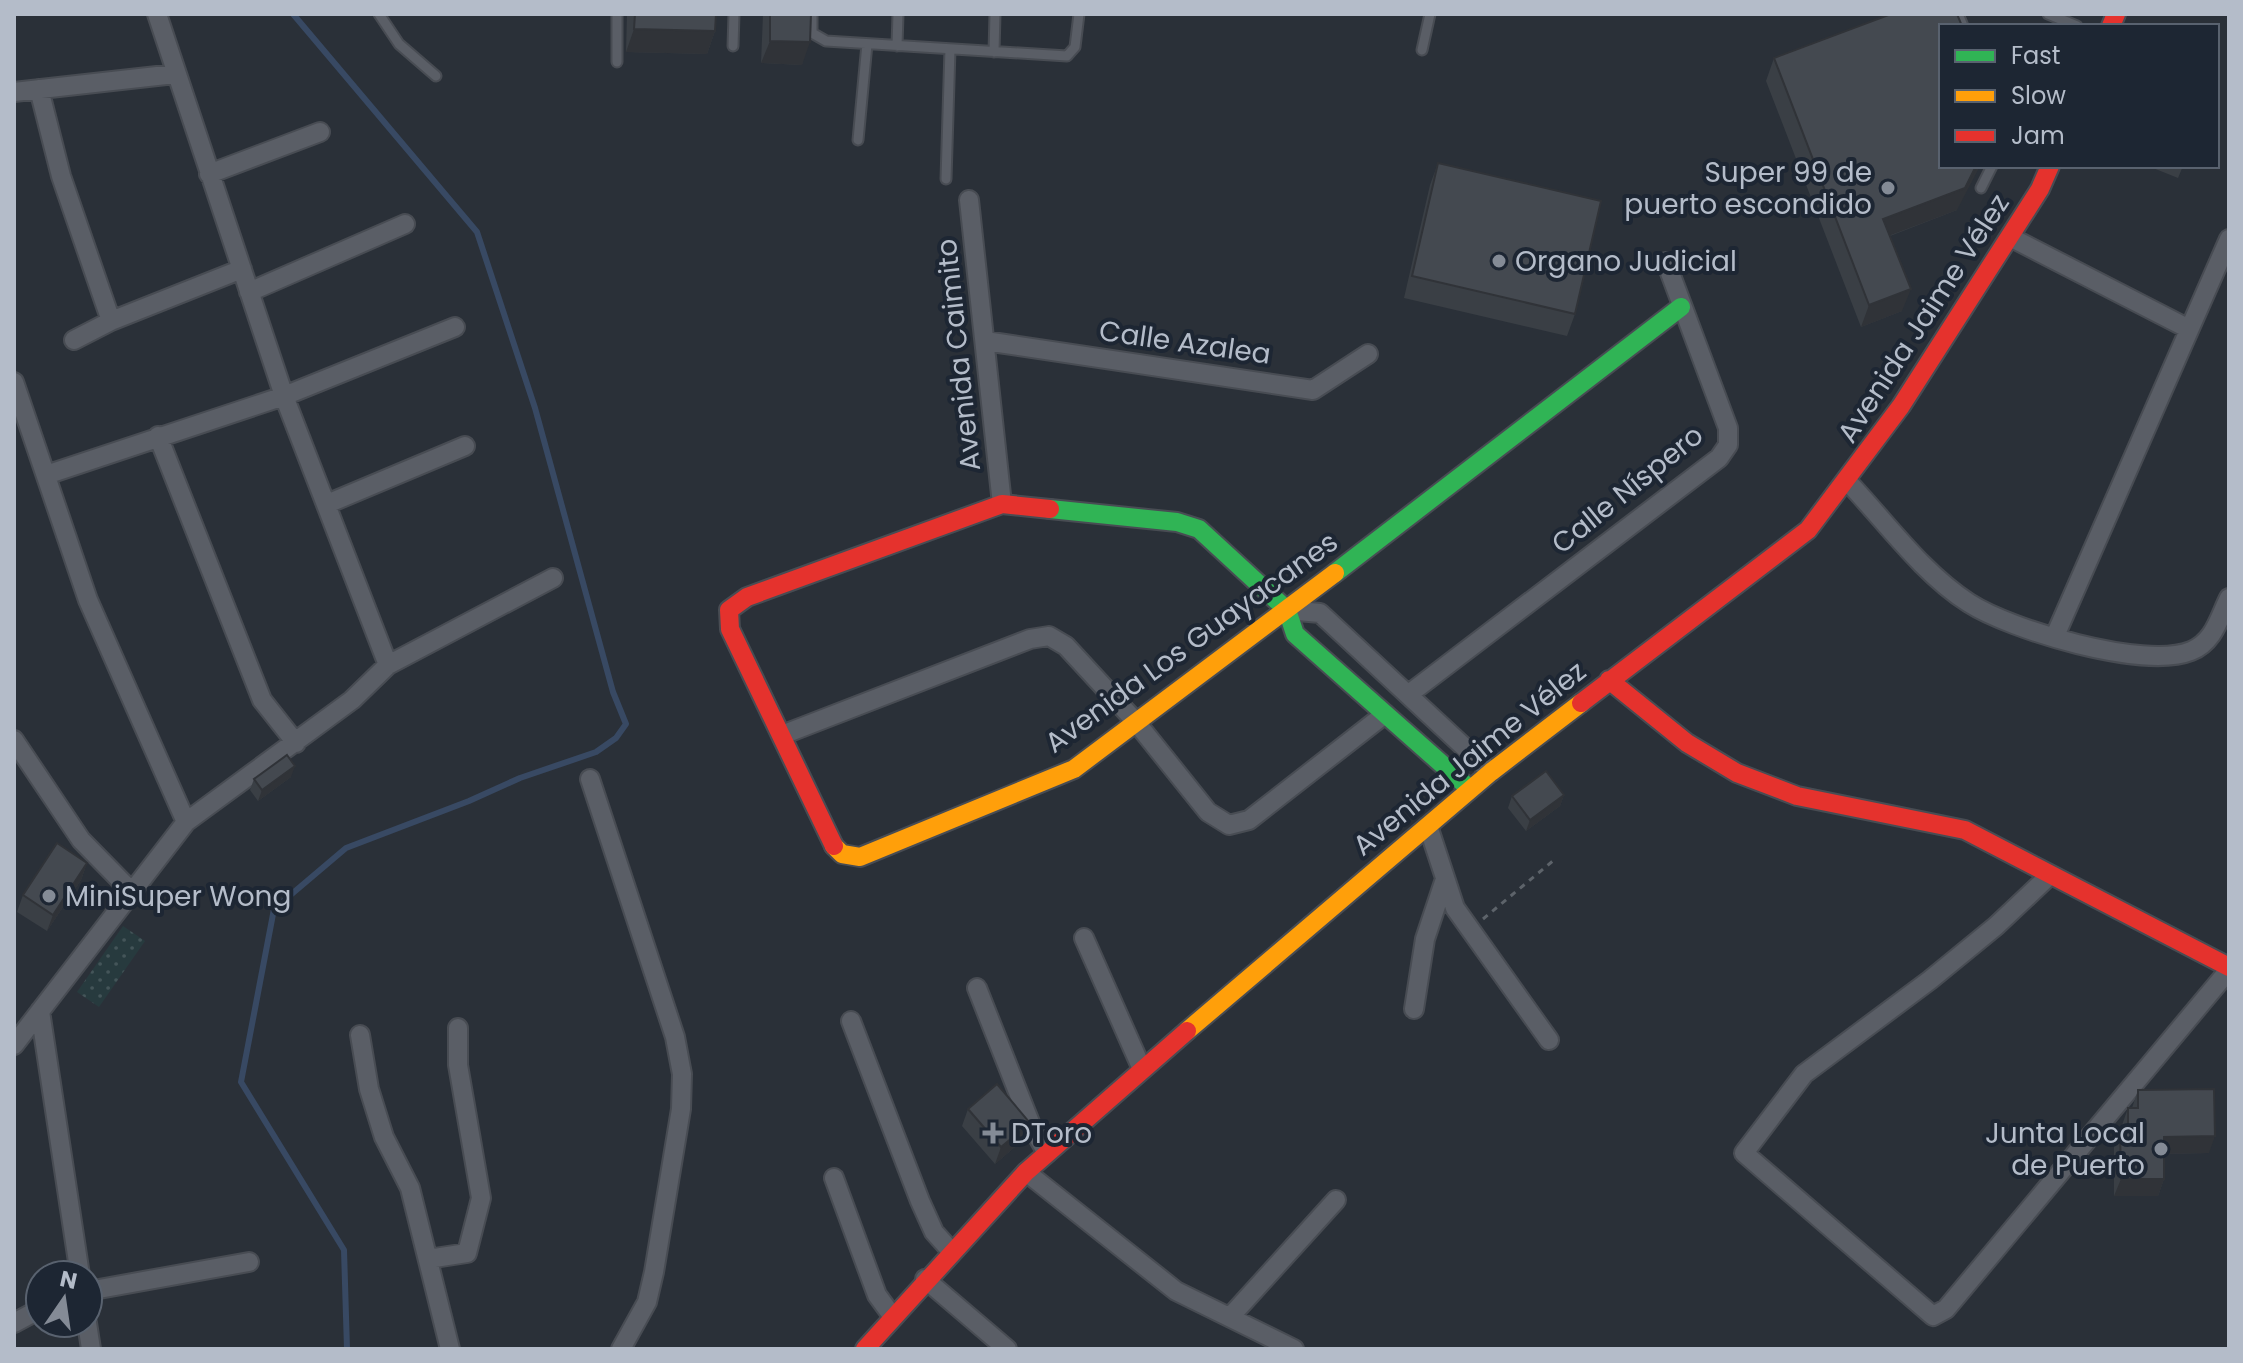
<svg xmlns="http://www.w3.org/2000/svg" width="2243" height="1363" font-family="Poppins,sans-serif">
	<defs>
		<pattern id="park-dots" width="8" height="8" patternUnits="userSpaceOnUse" patternTransform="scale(2)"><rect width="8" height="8" fill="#273a3e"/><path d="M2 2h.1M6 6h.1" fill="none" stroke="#445559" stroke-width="1.8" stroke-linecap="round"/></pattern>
	</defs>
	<rect width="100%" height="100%" fill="#2a3038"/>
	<path fill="url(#park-dots)" d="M123 926 145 941 99 1007 77 992Z"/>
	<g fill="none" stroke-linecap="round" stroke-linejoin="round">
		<path stroke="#384963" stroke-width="6" d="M293 14 477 232 535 408 613 692 626 724 616 738 596 752 520 778 469 801 346 848 274 909 241 1082 344 1250 347 1349"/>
		<defs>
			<path id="lane" d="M379 14 399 44 436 76
				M812 14V33L826 41 1067 56 1075 47 1079 14
				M1958 14 1963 26
				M2048 14 2077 26
				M733 46 734 14
				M897 46 898 14
				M1422 50 1430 14
				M994 52 995 14
				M617 62V14
				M858 140 867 44
				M946 179 950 49
				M1981 188 1992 166"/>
			<path id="street" d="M157 14 284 396 388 665
				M39 89 61 176 111 321
				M14 92 175 74
				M209 174 320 132
				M969 200 1002 504
				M2010 237 2189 329
				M249 292 405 224
				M74 340 111 321 242 269
				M985 341 1313 390 1368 354
				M14 382 88 600 186 822
				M158 436 262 700 296 743
				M46 475 284 396 455 327
				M1848 482C1886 522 1922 573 1969 603 2011 630 2144 670 2191 651 2214 642 2219 618 2229 598
				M327 504 465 446
				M1287 610 1320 613 1491 772
				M2055 636 2229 239
				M1409 694 1719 458 1728 445V428L1666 262
				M782 735 1030 639 1049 636 1066 646 1136 722 1208 812 1229 825 1249 820 1385 714
				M14 740 81 840 131 891
				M590 779 675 1037 682 1074 681 1109 654 1272 647 1302 621 1349
				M1428 826 1455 908 1549 1040
				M2049 876 1996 926 1930 980 1804 1074 1744 1153 1933 1316 1946 1309 2229 970
				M1084 938 1142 1069
				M977 988 1031 1125 1047 1153
				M1414 1009 1425 939 1444 882
				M40 1011 80 1275
				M851 1021 920 1201 934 1232 951 1251
				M360 1035 369 1089 384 1137 410 1188 450 1349
				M14 1045 186 822 352 700 388 665 553 578
				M1026 1172 1176 1291 1294 1349
				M834 1178 877 1295 893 1317
				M428 1259 467 1253 481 1198 458 1065V1028
				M925 1279 1007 1349
				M88 1291 249 1262
				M1230 1317 1336 1200
				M14 1323 40 1309
				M87 1323 91 1349"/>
			<path id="fast" d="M1050 509 1177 522 1199 529 1287 610 1295 634 1470 789
				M1335 573 1681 307"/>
			<path id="slow" d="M834 846 842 854 860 857 1074 769 1335 573
				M1187 1031 1491 772 1581 703"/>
			<path id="jam" d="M2111 26 2116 14
				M1609 680 1687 743 1737 773 1797 796 1965 830 2229 967
				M1581 703 1808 530 1901 406 2040 189 2050 166
				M834 846 730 629 729 610 747 597 1002 504 1050 509
				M865 1349 1026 1172 1187 1031"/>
		</defs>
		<use href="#lane" stroke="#484c53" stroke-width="13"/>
		<use href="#street" stroke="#484c53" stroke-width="22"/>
		<use href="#fast" stroke="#484c53" stroke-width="22"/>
		<use href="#slow" stroke="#484c53" stroke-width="22"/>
		<use href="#jam" stroke="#484c53" stroke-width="22"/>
		<path stroke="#5d636a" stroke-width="3" stroke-dasharray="6 6" stroke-linecap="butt" d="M1483 919 1554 860"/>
		<use href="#lane" stroke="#5a5e66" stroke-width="9"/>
		<use href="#street" stroke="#5a5e66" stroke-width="18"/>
		<use href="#fast" stroke="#30b455" stroke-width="18"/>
		<use href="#slow" stroke="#ff9f0a" stroke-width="18"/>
		<use href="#jam" stroke="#e5322d" stroke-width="18"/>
	</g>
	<path fill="#3a3f45" d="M627 14H716L715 31 707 54 626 52Z
		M763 14H811L802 65 761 63Z
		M1774 58 1957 210 1890 236 1902 311 1861 327 1766 81Z
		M1438 163 1575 314 1567 336 1404 298 1430 185Z
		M2148 166H2183L2178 178Z
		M291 777 258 801 250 790 254 779Z
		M1564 795 1560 806 1526 831 1508 808 1512 796Z
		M87 863 81 880 47 931 17 912 23 895Z
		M2138 1090 2209 1153 2164 1154V1179L2158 1196H2114V1145L2120 1128H2121L2128 1108H2132Z
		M968 1109 1030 1123 1024 1139 995 1164 962 1126Z"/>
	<path fill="#303338" d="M634 29 715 31 707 54 626 52Z
		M770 41 810 42 802 65 761 63Z
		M1976 166H1980L1957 210 1875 241 1883 219Z
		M1911 289 1902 311 1861 327 1869 305Z
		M295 766 291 777 258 801 262 790Z
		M1564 795 1560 806 1526 831 1530 820Z
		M87 863 81 880 47 931 53 915Z
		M1030 1123 1024 1139 995 1164 1001 1147Z
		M2215 1136 2209 1153 2158 1154 2164 1137Z
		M2121 1179H2164L2158 1196H2114Z"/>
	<path fill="#444950" stroke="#303338" stroke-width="2" d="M635 14H716L715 31 634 29Z
		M770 14H811L810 42 770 41Z
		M1891 14H1957L1962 26H1941V166H1976L1965 188 1883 219 1911 289 1869 305 1774 58Z
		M1438 163 1601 201 1575 314 1412 276Z
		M287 755 295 766 262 790 254 779Z
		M1546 771 1564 795 1530 820 1512 796Z
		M57 843 87 863 53 915 23 895Z
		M997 1084 1030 1123 1001 1147 968 1109Z
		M2214 1089 2215 1136 2164 1137V1179H2121L2120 1128H2128V1108H2138V1090Z"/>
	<g fill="#848b96" stroke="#1d2633" stroke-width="3">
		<circle cx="1888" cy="188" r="8"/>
		<circle cx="1499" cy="261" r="8"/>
		<circle cx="49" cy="896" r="8"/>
		<path d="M989 1121h8v8h8v8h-8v8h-8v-8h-8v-8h8z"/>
		<circle cx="2161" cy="1149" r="8"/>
	</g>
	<g text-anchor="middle" stroke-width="8" stroke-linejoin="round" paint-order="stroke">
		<g font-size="28" fill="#b4bcc9" stroke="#1d2633" text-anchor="start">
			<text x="1872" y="182" text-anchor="end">Super 99 de<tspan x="1872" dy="32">puerto escondido</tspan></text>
			<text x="1515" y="271">Organo Judicial</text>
			<text x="65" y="906">MiniSuper Wong</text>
			<text x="1011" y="1143">DToro</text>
			<text x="2145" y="1143" text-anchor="end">Junta Local<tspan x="2145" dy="32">de Puerto</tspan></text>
		</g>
		<g font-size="28" fill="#b4bcc9" stroke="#1d2633">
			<text transform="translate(1923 318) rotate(-57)" y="10">Avenida Jaime Vélez</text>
			<text transform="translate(1185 342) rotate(8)" y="10">Calle Azalea</text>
			<text transform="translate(958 355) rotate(-96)" y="10">Avenida Caimito</text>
			<text transform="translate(1627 489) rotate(-39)" y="10">Calle Níspero</text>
			<text transform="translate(1191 642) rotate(-36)" y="10">Avenida Los Guayacanes</text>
			<text transform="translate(1469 758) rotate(-39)" y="10">Avenida Jaime Vélez</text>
		</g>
	</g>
	<rect width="2243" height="1363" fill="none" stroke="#b4bcc9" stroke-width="32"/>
	<rect x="1939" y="24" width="280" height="144" fill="#1d2633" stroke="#59626f" stroke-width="2"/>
	<rect x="1955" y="50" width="40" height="12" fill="#30b455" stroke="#59626f" stroke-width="2"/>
	<text x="2011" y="64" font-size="24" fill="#b4bcc9">Fast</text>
	<rect x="1955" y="90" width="40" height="12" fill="#ff9f0a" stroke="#59626f" stroke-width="2"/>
	<text x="2011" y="104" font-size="24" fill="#b4bcc9">Slow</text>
	<rect x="1955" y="130" width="40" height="12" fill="#e5322d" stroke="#59626f" stroke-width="2"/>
	<text x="2011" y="144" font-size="24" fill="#b4bcc9">Jam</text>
	<g transform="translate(64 1299) rotate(13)"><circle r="38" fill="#1d2633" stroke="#59626f" stroke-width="2"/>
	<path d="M0-6L14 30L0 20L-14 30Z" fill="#848b96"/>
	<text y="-12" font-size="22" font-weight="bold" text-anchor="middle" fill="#b4bcc9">N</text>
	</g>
</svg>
